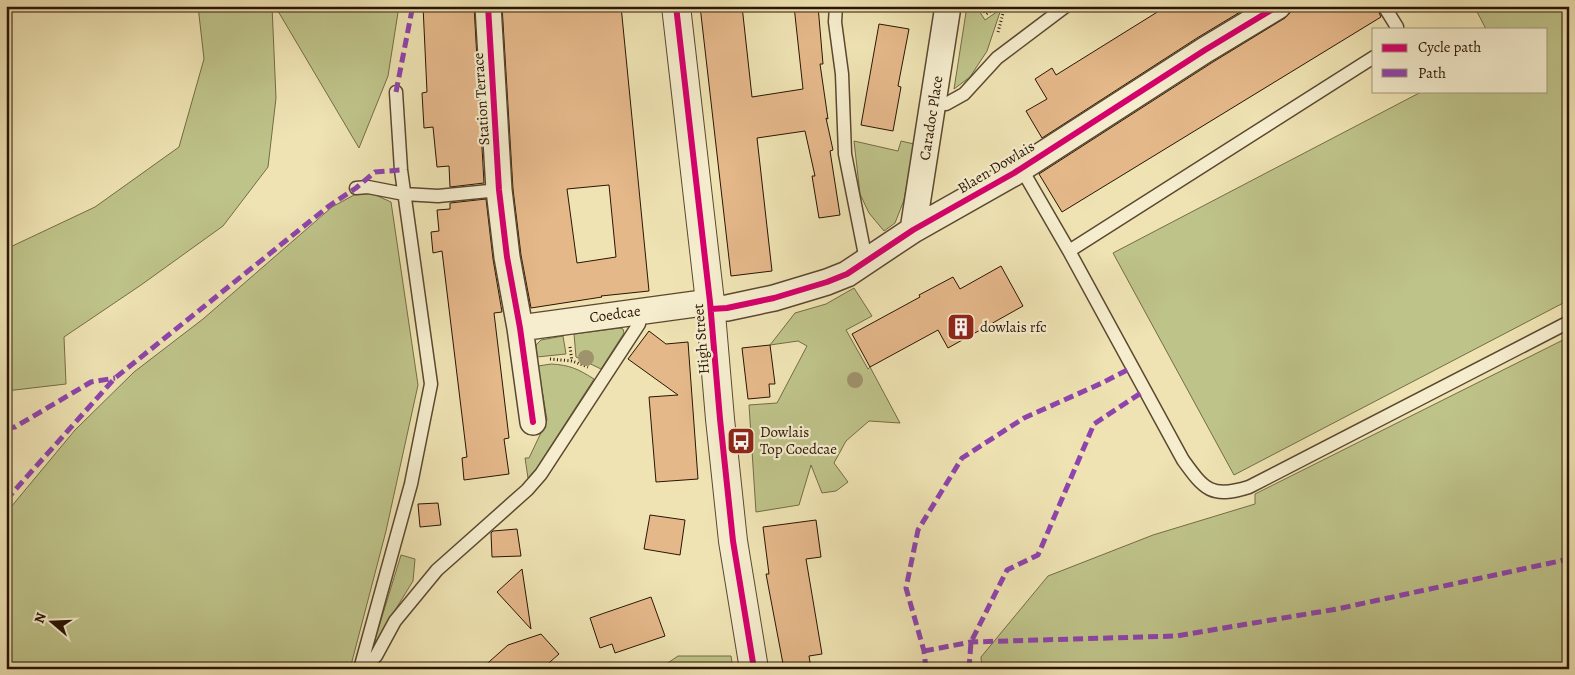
<svg xmlns="http://www.w3.org/2000/svg" width="1575" height="675" font-family="Alegreya,serif">
	<rect width="100%" height="100%" fill="#efe3b3"/>
	<filter id="stains"><feTurbulence type="fractalNoise" baseFrequency=".004" numOctaves="4"/><feColorMatrix values="0 0 0 0 .2 0 0 0 0 .09 0 0 0 0 .02 0 0 0 .5 -.17"/></filter>
	<radialGradient id="worn" r=".72"><stop offset=".6" stop-color="#630" stop-opacity="0"/><stop offset="1" stop-color="#630" stop-opacity=".3"/></radialGradient>
	<path fill="#bec389" stroke="#746c46" d="M198 6H272L276 98 268 167 223 226 141 285 64 337 66 384 6 391V249L95 207 179 147 204 59Z
		M275 6H399L388 76 359 148Z
		M967 6H976L985 20 1001 9 987 51 970 77 954 89Z
		M1478 6H1569V300L1234 475 1113 253 1423 91H1546V29H1486L1475 8Z
		M854 141 898 151 901 141 914 144 904 200 895 223 884 231 869 213 860 194Z
		M371 193 391 202 418 385 386 531 350 669H6V513L75 430 134 372 203 319 332 207 354 195Z
		M854 288 872 316 846 330 868 369 870 367 900 423 869 421 846 441 834 463 848 482 836 491 822 493 811 465 799 505 756 512 749 405 777 403 807 346 798 341 770 345 795 313 826 304Z
		M620 328 623 329 624 333 601 369 576 357 574 334Z
		M563 336 566 354 537 357 536 345 541 340Z
		M1563 340 1569 342V669H982L981 657 1048 576 1153 535 1255 504V494Z
		M551 364C570 365 578 369 594 379L536 469 528 478 525 458H529L547 420 538 366Z
		M401 555 415 559 413 581 373 646Z
		M678 656H731L733 669H659Z"/>
	<path fill="#e5b88a" stroke="#2a1504" fill-rule="evenodd" d="M423 6H474L484 183 450 187 449 166 437 167 433 127 424 128 422 93 427 92Z
		M502 6H621L649 291 601 296 602 297 531 308 521 255 513 189ZM609 185 616 257 577 263 567 189Z
		M700 6H742L752 97 803 89 794 6H818L823 64H820L828 119 826 118 833 150 830 151 840 215 819 218 812 176H815L805 131 757 138 772 271 731 276Z
		M1167 6H1250L1197 38 1042 138 1026 111 1047 99 1035 79 1052 68 1056 75Z
		M1292 6H1376L1381 17 1062 212 1039 174 1213 62 1285 18 1290 13Z
		M879 24 909 29 898 86 901 87 893 131 861 125Z
		M486 199 493 259 502 312 494 313 509 438 504 439 509 474 464 480 462 458 467 457 442 251 433 253 431 232 439 231 437 210 450 209V203Z
		M1001 266 1023 306 948 348 938 330 870 367 852 334 920 297 919 295 953 277 960 289Z
		M649 331 666 344 688 342 698 479 656 482 649 397 678 395 628 359Z
		M770 345 775 384H769L770 397 748 399 742 348Z
		M438 503 441 525 420 527 418 504Z
		M650 515 685 520 680 555 644 549Z
		M816 520 821 557 806 559 822 654 809 656 811 669H784L766 574H769L763 527Z
		M517 529 521 556 492 557 491 533 493 531Z
		M522 569 531 629 497 592Z
		M651 597 665 636 615 653 612 644 600 648 590 618Z
		M541 634 559 654 542 669H481L508 645Z"/>
	<g fill="none" stroke-linecap="round" stroke-linejoin="round">
		<defs>
			<path id="service" d="M836 6 835 22 842 74 845 154 866 260
				M1384 6 1397 27 1396 29
				M934 102 946 104 964 94 997 58 1066 6
				M1021 168 1069 251 1183 460C1204 489 1211 499 1249 487L1569 322
				M356 188 368 187 404 194 438 196 499 190
				M1069 251 1374 57
				M360 669 411 484 431 384 401 170 396 92
				M361 669 376 656 395 621 437 570 527 490 541 474 639 324V311"/>
			<path id="minor" d="M488 6 499 190 507 257 520 328 533 422
				M913 230 948 6
				M711 309 727 308 774 298 827 282 847 274 913 230 1014 173 1205 50 1278 6
				M520 328 710 302"/>
			<path id="tertiary" d="M676 6 710 302 720 419 733 541 754 669"/>
		</defs>
		<use href="#service" stroke="#5b4830" stroke-width="15"/>
		<use href="#minor" stroke="#5b4830" stroke-width="28"/>
		<use href="#tertiary" stroke="#5b4830" stroke-width="30"/>
		<path stroke="#2a1504" stroke-width="3" stroke-dasharray="1 2.5" stroke-linecap="butt" d="M980 6 986 14 999 6
			M998 32 1005 6
			M570 347 572 361
			M550 359 572 361 588 367"/>
		<use href="#service" stroke="#f5edce" stroke-width="12"/>
		<use href="#minor" stroke="#f5edce" stroke-width="25"/>
		<use href="#tertiary" stroke="#f5edce" stroke-width="28"/>
		<path stroke="#8e44ad" stroke-width="5" stroke-dasharray="10 5" stroke-linecap="butt" d="M396 92 412 10 410 6
			M6 428 15 427 91 382 115 378
			M6 500 115 378 329 206 356 188 375 172 401 170
			M924 651 971 642 1176 636 1337 609 1569 559
			M926 669 924 651 906 588 918 530 962 458 1024 418 1102 383 1131 368
			M969 669 971 642 1007 570 1038 555 1094 424 1144 391"/>
		<defs>
			<path id="cycleway" d="M488 6 499 190 507 257 520 328 533 422
				M676 6 710 302 720 419 733 541 754 669
				M711 309 727 308 774 298 827 282 847 274 913 230 1014 173 1205 50 1278 6"/>
		</defs>
		<use href="#cycleway" stroke="#f5edce" stroke-width="9"/>
		<use href="#cycleway" stroke="#d6006c" stroke-width="6"/>
	</g>
	<g fill="#9f936d">
		<circle cx="586" cy="358" r="8"/>
		<circle cx="855" cy="380" r="8"/>
	</g>
	<defs>
		<symbol id="building-square" viewBox="-11 -11 22 22"><rect x="-9" y="-9" width="18" height="18" rx="4" fill="#8f2418" stroke="#f5edce"/><path d="M-4-6H4V6H1V3H-1V6H-4ZM-2.5-4.3h1.7v1.8h-1.7ZM.8-4.3h1.7v1.8H.8ZM-2.5-1h1.7V.8h-1.7ZM.8-1h1.7V.8H.8Z" fill="#fff"/></symbol>
		<symbol id="bus-square" viewBox="-11 -11 22 22"><rect x="-9" y="-9" width="18" height="18" rx="4" fill="#8f2418" stroke="#f5edce"/><path d="M-5-6H5V4H4V6H2V4H-2V6H-4V4H-5ZM-3.5-4V0h7V-4ZM-3.5 1.2v1.5H-2V1.2ZM2 1.2v1.5H3.5V1.2Z" fill="#fff"/></symbol>
	</defs>
	<g fill-rule="evenodd">
		<use href="#building-square" x="945" y="311" width="32" height="32"/>
		<use href="#bus-square" x="725" y="425" width="32" height="32"/>
	</g>
	<g text-anchor="middle" stroke-width="4.5" stroke-linejoin="round" paint-order="stroke">
		<g font-size="15" fill="#2a1504" stroke="#f5edce">
			<text transform="translate(481 99) rotate(-94)" y="5">Station Terrace</text>
			<text transform="translate(931 118) rotate(-81)" y="5">Caradoc Place</text>
			<text transform="translate(996 167) rotate(-31)" y="5">Blaen Dowlais</text>
			<text transform="translate(615 314) rotate(-8)" y="5">Coedcae</text>
			<text transform="translate(701 339) rotate(-95)" y="5">High Street</text>
		</g>
		<g font-size="15" fill="#2a1504" stroke="#f5edce" text-anchor="start">
			<text x="980" y="332">dowlais rfc</text>
			<text x="760" y="437">Dowlais<tspan x="760" dy="17">Top Coedcae</tspan></text>
		</g>
	</g>
	<rect width="1575" height="675" fill="none" stroke="#efe3b3" stroke-width="25"/>
	<rect x="8" y="8" width="1560" height="660" fill="none" stroke="#2a1504" stroke-width="2.5"/>
	<rect x="12" y="12" width="1550" height="650" fill="none" stroke="#2a1504"/>
	<rect x="1372" y="28" width="175" height="65" fill="#f5edce" stroke="#a4977d"/>
	<rect x="1382" y="44" width="25" height="8" fill="#d6006c" stroke="#a4977d"/>
	<text x="1418" y="52" font-size="15" fill="#2a1504">Cycle path</text>
	<rect x="1382" y="69" width="25" height="8" fill="#8e44ad" stroke="#a4977d"/>
	<text x="1418" y="78" font-size="15" fill="#2a1504">Path</text>
	<g transform="translate(52 622) rotate(289)" stroke="#f5edce" stroke-width="4" paint-order="stroke">
	<path d="M0-4L9 19L0 12L-9 19Z" fill="#2a1504"/>
	<text y="-8" font-size="14" font-weight="bold" text-anchor="middle" fill="#2a1504">N</text>
	</g>
	<rect width="100%" height="100%" filter="url(#stains)"/>
	<rect width="100%" height="100%" fill="url(#worn)"/>
</svg>
